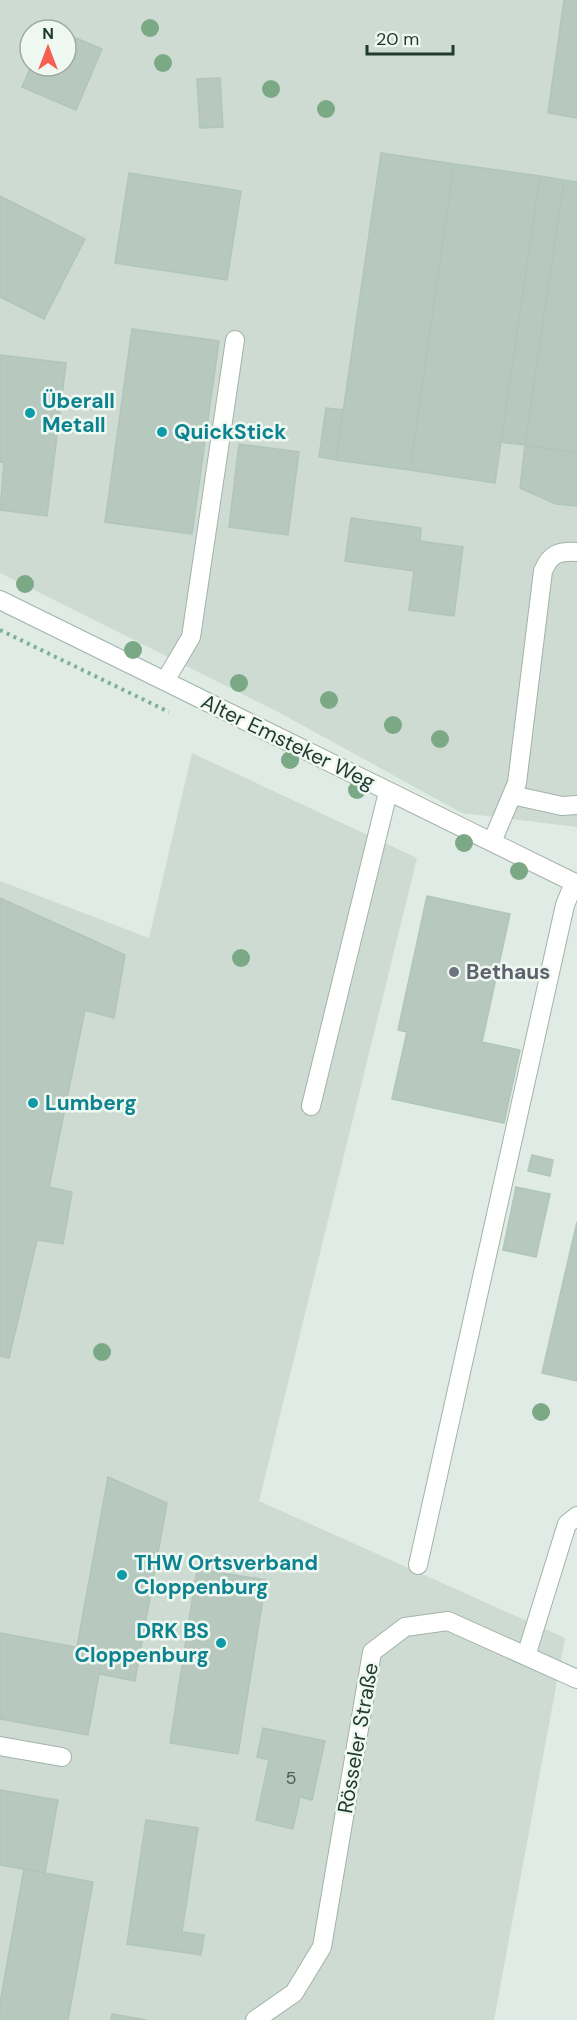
<svg xmlns="http://www.w3.org/2000/svg" width="577" height="2020" font-family="'DM Sans',sans-serif">
	<rect width="100%" height="100%" fill="#dfebe4"/>
	<path fill="#cddbd3" fill-rule="evenodd" d="M0 0H577V827L462 813 280 713 0 573ZM30 30H66V66H30Z
		M192 753 417 858 259 1501 565 1638 494 2020H0V881L149 938Z"/>
	<path fill="#b7c9bf" stroke="#b1c5ba" stroke-width="1.5" d="M564 0H577V118L548 113Z
		M66 34 102 49 76 110 22 87 31 66H66Z
		M220 78 223 127 200 128 197 79Z
		M381 153 454 164 410 470 336 460Z
		M454 164 540 176 495 483 410 470Z
		M129 173 241 191 227 280 115 263Z
		M540 176 564 180 525 445 501 442Z
		M564 180 577 182V453L525 445Z
		M0 196 85 239 44 319 0 297Z
		M132 329 219 341 192 534 105 522Z
		M0 355 66 363 47 516 0 510 4 463 0 462Z
		M326 408 343 410 336 460 319 457Z
		M239 444 299 452 288 535 229 527Z
		M525 445 577 453V506L556 504 520 488Z
		M351 518 421 528 420 541 463 547 454 616 409 610 414 571 345 561Z
		M427 896 510 914 482 1042 520 1050 504 1123 392 1099 407 1032 398 1030Z
		M0 898 125 955 114 1018 85 1010 49 1187 72 1192 63 1244 37 1240 9 1358 0 1356Z
		M532 1155 553 1160 550 1176 528 1171Z
		M516 1187 550 1194 536 1257 503 1250Z
		M577 1222V1381L542 1373Z
		M108 1477 167 1503 135 1681 99 1674 103 1652 77 1647Z
		M197 1569 266 1580 238 1754 170 1743Z
		M0 1633 103 1652 88 1735 0 1719Z
		M263 1728 325 1741 312 1800 300 1797 293 1829 256 1820 269 1760 257 1757Z
		M0 1790 58 1800 45 1873 0 1865Z
		M146 1820 198 1828 182 1932 204 1935 201 1955 127 1944Z
		M24 1869 93 1882 68 2020H0V2003Z
		M112 2014 147 2020H111Z"/>
	<g fill="none" stroke-linecap="round" stroke-linejoin="round">
		<defs>
			<path id="minor" d="M0 600 577 884
				M165 681 191 637 235 340
				M512 795 562 806 577 805
				M492 842 517 783 543 571C550 554 558 551 577 552
				M311 1106 388 792
				M418 1565 565 905 574 883
				M526 1656 567 1524 577 1516
				M0 1746 62 1757
				M255 2020 294 1993 322 1947 372 1652 405 1627 448 1621 577 1679"/>
		</defs>
		<use href="#minor" stroke="#a2b3aa" stroke-width="20"/>
		<path stroke="#7eb098" stroke-width="4" stroke-dasharray="3 4.5" stroke-linecap="butt" d="M0 630 169 712"/>
		<use href="#minor" stroke="#fff" stroke-width="18"/>
	</g>
	<g fill="#7ba986">
		<circle cx="150" cy="28" r="9"/>
		<circle cx="163" cy="63" r="9"/>
		<circle cx="271" cy="89" r="9"/>
		<circle cx="326" cy="109" r="9"/>
		<circle cx="25" cy="584" r="9"/>
		<circle cx="133" cy="650" r="9"/>
		<circle cx="239" cy="683" r="9"/>
		<circle cx="329" cy="700" r="9"/>
		<circle cx="393" cy="725" r="9"/>
		<circle cx="440" cy="739" r="9"/>
		<circle cx="290" cy="760" r="9"/>
		<circle cx="357" cy="790" r="9"/>
		<circle cx="464" cy="843" r="9"/>
		<circle cx="519" cy="871" r="9"/>
		<circle cx="241" cy="958" r="9"/>
		<circle cx="102" cy="1352" r="9"/>
		<circle cx="541" cy="1412" r="9"/>
	</g>
	<g fill="#0f9aa8" stroke="#f0f8f2" stroke-width="2">
		<circle cx="30" cy="413" r="6"/>
		<circle cx="162" cy="432" r="6"/>
		<circle cx="33" cy="1103" r="6"/>
		<circle cx="122" cy="1575" r="6"/>
		<circle cx="221" cy="1643" r="6"/>
	</g>
	<circle fill="#6b7280" stroke="#f0f8f2" stroke-width="2" cx="454" cy="972" r="6"/>
	<g text-anchor="middle" stroke-width="5" stroke-linejoin="round" paint-order="stroke">
		<g font-size="18" fill="#465e54">
			<text x="291" y="1784">5</text>
		</g>
		<g font-size="21" font-weight="bold" fill="#0d838f" stroke="#f0f8f2" text-anchor="start">
			<text x="42" y="408">Überall<tspan x="42" dy="24">Metall</tspan></text>
			<text x="174" y="439">QuickStick</text>
			<text x="45" y="1110">Lumberg</text>
			<text x="134" y="1570">THW Ortsverband<tspan x="134" dy="24">Cloppenburg</tspan></text>
			<text x="209" y="1638" text-anchor="end">DRK BS<tspan x="209" dy="24">Cloppenburg</tspan></text>
		</g>
		<g font-size="21" fill="#203b30" stroke="#f0f8f2">
			<text transform="translate(288 742) rotate(26)" y="7">Alter Emsteker Weg</text>
			<text transform="translate(358 1738) rotate(-80)" y="7">Rösseler Straße</text>
		</g>
		<g font-size="21" font-weight="bold" fill="#5b616d" stroke="#f0f8f2" text-anchor="start">
			<text x="466" y="979">Bethaus</text>
		</g>
	</g>
	<g transform="translate(48 48)"><circle r="28" fill="#f0f8f2" stroke="#9daca4" stroke-width="1.5"/>
	<path d="M0-4.5L10 22L0 15L-10 22Z" fill="#f66052"/>
	<text y="-9" font-size="16" font-weight="bold" text-anchor="middle" fill="#203b30">N</text>
	</g>
	<path d="M367 45v9h86v-9" fill="none" stroke="#203b30" stroke-width="3"/>
	<text x="376" y="45" font-size="18" fill="#203b30" stroke="#f0f8f2" stroke-width="4.5" paint-order="stroke">20 m</text>
</svg>
